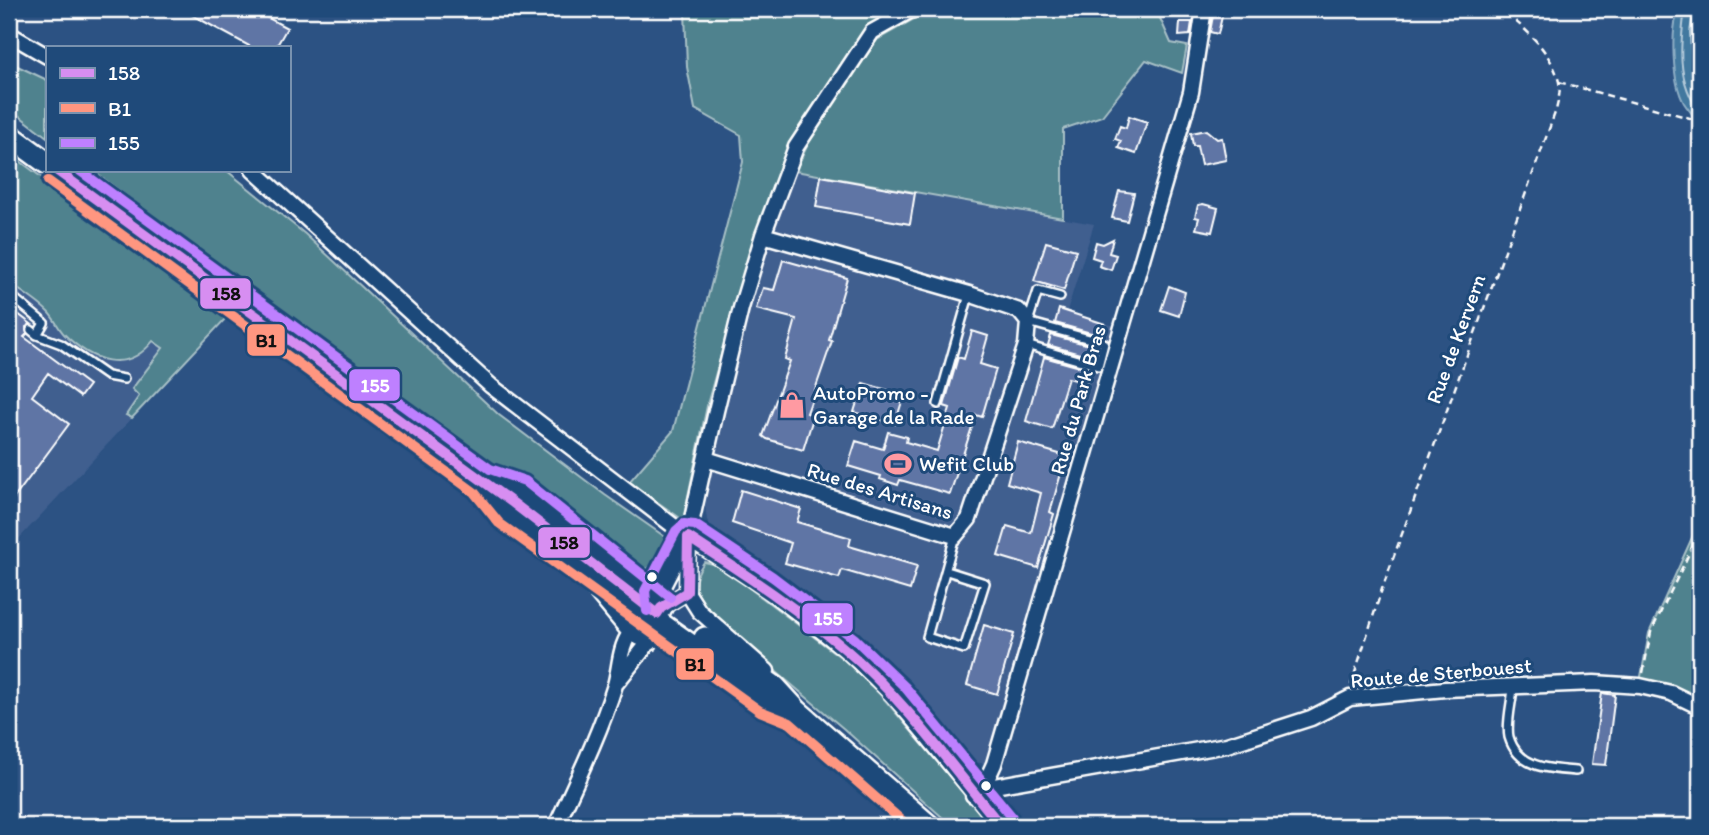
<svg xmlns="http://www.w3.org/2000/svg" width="1709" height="835" font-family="Itim,sans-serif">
	<rect width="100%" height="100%" fill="#2c5283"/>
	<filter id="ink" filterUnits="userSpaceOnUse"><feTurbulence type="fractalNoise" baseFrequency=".0143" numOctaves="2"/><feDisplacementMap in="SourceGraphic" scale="14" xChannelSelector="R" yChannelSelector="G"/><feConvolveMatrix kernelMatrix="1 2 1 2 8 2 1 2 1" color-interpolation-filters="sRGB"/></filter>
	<g filter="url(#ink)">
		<path fill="#3f5f8f" d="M9 153 228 316 12 546 9 545Z
			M795 171 1094 224 1067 311 1121 328 994 764 969 762 896 670 776 577 715 535 707 520 705 506 720 422 760 263Z"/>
		<path fill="#50828e" stroke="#a8c0c6" stroke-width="2" d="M690 9H896L865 28 797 132 755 235 708 401 683 520 629 482 673 431 743 162 741 135 695 109 687 67 685 11Z
			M932 9H1156L1171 43 1187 46 1182 73 1146 60 1102 116 1063 129V218L795 171 811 138 877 40Z
			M9 62 47 80V137L9 108Z
			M9 153 228 316 132 418 126 415 139 396 132 389 163 348 153 341C126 375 91 361 64 334 58 328 55 319 48 312 37 301 22 292 9 283Z
			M92 170H226L305 234 499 415 605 495 671 541 663 557 644 571 627 566 327 347Z
			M1700 520V703L1640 682 1649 633Z
			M704 562 719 565 864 675 991 826H952L844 729 708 614C696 593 689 584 704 562Z"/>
		<path fill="#42789f" stroke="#8eaec5" stroke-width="2" d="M1679 9H1700V132C1698 118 1691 114 1684 103 1672 82 1670 30 1679 9Z"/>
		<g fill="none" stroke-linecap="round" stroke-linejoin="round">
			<path stroke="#b3c9d9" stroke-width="2" d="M1685 9C1680 45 1676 81 1700 112
				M1694 9 1690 32 1692 75 1700 98"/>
		</g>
		<path fill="#5f74a5" stroke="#fff" stroke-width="2" d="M181 9H252L287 28 276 47H251Z
			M1214 10 1223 12 1218 34 1210 32Z
			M1180 22H1192L1190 35 1179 36Z
			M1129 116 1147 122 1136 154 1118 148 1121 141 1115 139 1120 126 1126 128Z
			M1206 130 1217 139 1222 138 1226 160 1201 165 1197 146H1193L1191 133Z
			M821 176 915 193 910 224 816 207Z
			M1119 191 1134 193 1127 221 1112 218Z
			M1203 204 1218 208 1212 232 1196 229 1199 218 1195 217 1198 205Z
			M1113 239 1109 253 1116 255 1111 270 1099 266 1101 260 1092 257 1096 242 1103 244Z
			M1046 242 1076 250 1064 290 1034 281Z
			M783 260 847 278 829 340 832 341 807 413 814 415 803 450 767 439 763 436 790 361 785 359 796 319 756 309 763 288 774 290Z
			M1169 286 1185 292 1179 316 1161 310Z
			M9 307 31 324 26 327 27 334 24 337 89 385 80 397 48 373 32 396 69 424 9 505Z
			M1059 309 1105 324 1102 336 1055 323Z
			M972 331 988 336 980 364 996 369 982 417 976 415 950 494 900 480 898 485 880 479 881 476 848 466 856 441 883 449 888 432 907 437 906 442 937 451 950 408 944 406 958 357 964 359Z
			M1051 335 1097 347 1094 358 1048 345Z
			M1044 357 1091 370 1087 383 1068 378 1052 429 1026 421Z
			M863 383 904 395 895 424 854 412Z
			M1018 442 1066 456 1050 512 1054 514 1038 568 998 556 1007 526 1031 533 1041 493 1007 483Z
			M741 490 801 509 797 522 851 538 849 546 917 566 910 590 842 570 839 578 785 563 791 543 732 523Z
			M984 625 1014 634 997 694 967 685Z
			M1602 693 1615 695 1606 765 1592 764Z"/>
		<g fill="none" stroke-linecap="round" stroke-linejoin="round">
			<defs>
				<path id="service" d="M9 294 44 323 37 335 31 330
					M37 335 61 344 107 376 124 379
					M1026 345 1098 366 1104 343 1028 322 1038 291 1060 297
					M938 404 969 295
					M947 571 985 583 964 649 927 637 955 536
					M1513 688C1512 702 1506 723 1509 737 1518 768 1549 769 1576 771"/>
				<path id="minor" d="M9 34 47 56
					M253 170 491 386 688 537 765 588 845 649 894 696 1001 826
					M706 459 955 536 969 519 1026 345 1028 322 1019 311 969 294 763 235
					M493 503 501 522 529 540
					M571 570 593 588 630 633 650 643
					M661 608 658 596 686 541
					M767 671 699 611 687 592 688 537 716 411 741 308 763 235 796 147 872 32 913 9
					M617 682 658 631 657 614 661 608 687 592
					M983 788 1227 745 1311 718 1350 698 1445 689 1594 683 1640 686 1671 693 1700 707
					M973 795 983 788 994 764 1191 92 1204 9
					M556 826C577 780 600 733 615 685 620 668 619 649 630 633 636 625 647 616 656 614"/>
				<path id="secondary" d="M9 135 47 163
					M56 170 484 482 507 512 658 622 768 700 797 711
					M484 482 517 493 661 608
					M705 638 775 687 797 711 929 826"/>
			</defs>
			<use href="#service" stroke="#fff" stroke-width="12"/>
			<use href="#minor" stroke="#fff" stroke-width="19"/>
			<use href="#secondary" stroke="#fff" stroke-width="26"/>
			<path stroke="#fff" stroke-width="2.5" stroke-dasharray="7 5" stroke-linecap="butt" d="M1559 82 1697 120
				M1643 673 1651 632 1700 531
				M1351 685 1382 589 1556 110C1558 101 1561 92 1559 82 1552 52 1523 25 1499 9"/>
			<use href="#service" stroke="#1f4a7a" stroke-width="7"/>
			<use href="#minor" stroke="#1f4a7a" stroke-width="14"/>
			<use href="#secondary" stroke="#1f4a7a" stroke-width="21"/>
			<defs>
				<path id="bus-1" d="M56 170 513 503 657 614 661 608 687 592 688 537
					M688 537C741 572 796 607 845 649 905 700 951 766 1001 826"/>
				<path id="bus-2" d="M48 181 474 492 499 523 760 711 790 723 908 826"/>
				<path id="bus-3" d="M79 170 490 469 525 481 670 597
					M647 611 645 591 676 531 684 524 695 525 773 577 855 639 905 687 1012 817"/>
			</defs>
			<use href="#bus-1" stroke="#1f4a7a" stroke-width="16"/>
			<use href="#bus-2" stroke="#1f4a7a" stroke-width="16"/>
			<use href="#bus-3" stroke="#1f4a7a" stroke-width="16"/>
			<use href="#bus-1" stroke="#d78ef1" stroke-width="10"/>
			<use href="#bus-2" stroke="#ff9680" stroke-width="10"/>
			<use href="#bus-3" stroke="#be80ff" stroke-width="10"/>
		</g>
	</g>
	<defs>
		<symbol id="shop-bare" viewBox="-9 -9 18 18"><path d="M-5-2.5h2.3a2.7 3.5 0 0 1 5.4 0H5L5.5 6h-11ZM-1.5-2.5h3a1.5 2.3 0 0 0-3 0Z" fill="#ff9aa2" stroke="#1f4a7a" stroke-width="2.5" paint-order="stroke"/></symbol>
		<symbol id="stadium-bare" viewBox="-9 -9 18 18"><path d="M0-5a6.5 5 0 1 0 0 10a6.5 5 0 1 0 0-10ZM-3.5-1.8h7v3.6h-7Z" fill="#ff9aa2" stroke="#1f4a7a" stroke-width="2.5" paint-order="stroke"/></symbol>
	</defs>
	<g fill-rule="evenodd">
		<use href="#shop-bare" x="773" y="386" width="38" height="38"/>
		<use href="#stadium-bare" x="879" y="445" width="38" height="38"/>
	</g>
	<g fill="#fff" stroke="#1f4a7a" stroke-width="2.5">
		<circle cx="652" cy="577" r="6"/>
		<circle cx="986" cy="786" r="6"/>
	</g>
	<g text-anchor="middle" stroke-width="6" stroke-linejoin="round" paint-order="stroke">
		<g font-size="21" fill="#fff" stroke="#1f4a7a">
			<text transform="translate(1456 339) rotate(-70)" y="7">Rue de Kervern</text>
			<text transform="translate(1078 400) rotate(-74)" y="7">Rue du Park Bras</text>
			<text transform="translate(880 491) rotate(17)" y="7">Rue des Artisans</text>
			<text transform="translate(1441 673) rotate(-5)" y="7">Route de Sterbouest</text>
		</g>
		<g font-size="21" fill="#fff" stroke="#1f4a7a" text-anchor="start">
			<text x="813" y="400">AutoPromo -<tspan x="813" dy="24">Garage de la Rade</tspan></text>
			<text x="919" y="471">Wefit Club</text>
		</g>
	</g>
	<g stroke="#1f4a7a" stroke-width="2.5">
		<rect x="199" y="277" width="53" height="33" rx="7" fill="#d78ef1"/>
		<rect x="246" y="323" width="40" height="34" rx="7" fill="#ff9680"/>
		<rect x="348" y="368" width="53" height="34" rx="7" fill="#be80ff"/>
		<rect x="537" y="526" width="54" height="33" rx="7" fill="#d78ef1"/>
		<rect x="801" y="602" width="53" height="33" rx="7" fill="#be80ff"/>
		<rect x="675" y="647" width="40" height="34" rx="7" fill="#ff9680"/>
	</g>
	<g font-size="19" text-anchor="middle" font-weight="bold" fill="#fff">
		<text x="375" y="392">155</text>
		<text x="828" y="625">155</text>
	</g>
	<g font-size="19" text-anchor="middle" font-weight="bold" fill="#111">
		<text x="226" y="300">158</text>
		<text x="266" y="347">B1</text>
		<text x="564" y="549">158</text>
		<text x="695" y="671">B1</text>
	</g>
	<rect width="1709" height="835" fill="none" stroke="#1f4a7a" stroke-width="35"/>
	<rect x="18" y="18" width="1674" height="800" fill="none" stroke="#fff" stroke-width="2.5" filter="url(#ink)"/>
	<rect x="46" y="46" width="245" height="126" fill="#1f4a7a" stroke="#7992af" stroke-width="2"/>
	<rect x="60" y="68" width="35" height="10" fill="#d78ef1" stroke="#7992af" stroke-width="2"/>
	<text x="108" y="80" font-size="21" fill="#ffffff">158</text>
	<rect x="60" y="103" width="35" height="10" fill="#ff9680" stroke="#7992af" stroke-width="2"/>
	<text x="108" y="116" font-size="21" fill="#ffffff">B1</text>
	<rect x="60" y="138" width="35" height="10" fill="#be80ff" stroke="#7992af" stroke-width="2"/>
	<text x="108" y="150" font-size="21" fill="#ffffff">155</text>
</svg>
